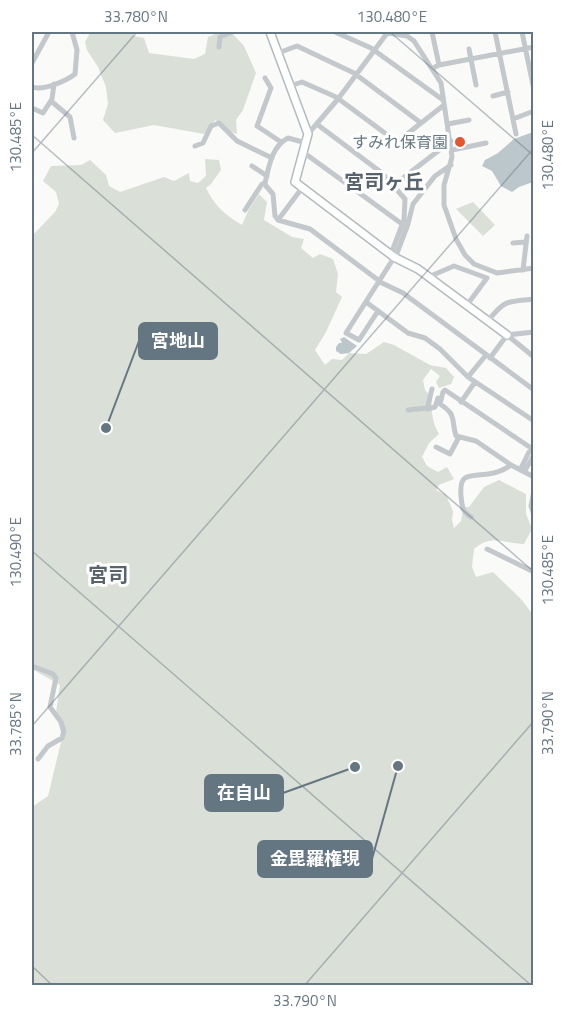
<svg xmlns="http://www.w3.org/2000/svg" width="565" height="1017" font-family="'Titillium Web','Noto Sans JP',sans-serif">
	<rect width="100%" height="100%" fill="#fafaf8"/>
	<path fill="#dadfd7" d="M132 32 134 36 144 38 149 53 194 59 205 54 208 37 220 32H231L244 46 256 73 243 110 236 120 237 134C228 132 223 125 215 120L204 134 154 125 115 133 103 120 108 104 106 87 98 67 87 50 85 42 90 33 108 34Z
		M205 159 219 160 221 170 211 184 206 188C215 206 224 214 242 225L249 209 259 194 267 202 264 220 292 237 304 239 301 248 313 258 320 254 333 259 338 274 336 292 342 297 326 332 315 350 325 365 332 359 342 360 349 353 366 354 384 342 394 345 430 365 446 368 454 377 451 384 439 388 436 382 440 376 431 369 423 380 425 390 432 398C431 411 432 422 439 434L429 443 422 457 427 466 438 472 447 467 454 479 439 485 436 490 446 495 453 511 452 520 454 528 461 521 464 507H469L484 487 499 480 526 494V514L532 529 524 544C504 543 490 534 474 549L472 567 476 577 493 572 521 599 533 615V985H32V807L48 796 62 738 56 712 60 685 32 669V236L55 212 59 204 56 192 43 181 51 166 81 165 90 160 106 175 109 186 120 192 164 177 174 181 189 173 190 181 198 183 206 176Z
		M473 202 495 225 483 236 456 209Z"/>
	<path fill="#bbc7cb" d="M533 132V182L519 187 512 192 501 186 492 171 482 166 485 160 498 153 514 139Z
		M344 337 357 346 349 353 341 354 336 351V347L339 343H342L340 339Z"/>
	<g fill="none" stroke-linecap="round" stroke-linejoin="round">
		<defs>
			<path id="secondary" d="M270 32 308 134 295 182 394 257 418 269 507 335"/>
		</defs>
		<use href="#secondary" stroke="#b3babf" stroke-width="10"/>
		<path stroke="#c3c8cc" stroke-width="5" d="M335 32 371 48 443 100
			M383 32 407 36 414 41 441 83 452 157 444 185V205L456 239 465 255 474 264 497 273 534 268
			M432 32 439 65
			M495 32 516 134
			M522 32 534 90
			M219 47 220 37 232 32
			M469 49 476 85
			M278 53 297 46 354 73 421 123
			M32 63 49 32
			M433 68 439 65 534 47
			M265 78 271 88 257 126 281 142
			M290 86 302 82 336 97 397 142 444 105
			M32 87C43 91 66 81 75 74L77 50 72 32
			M493 96 508 92
			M51 101 70 117 74 138
			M32 108 43 113 52 99 54 84
			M513 119 534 111
			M448 124 469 120
			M318 125 382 173 405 199 404 220 391 254
			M308 134 338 99 388 32
			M306 143 288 138C272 146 269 166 265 183L266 186 273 194 275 216 278 220 310 229 382 283 403 293 534 390
			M195 146 203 143 211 126 219 123 237 141 272 158
			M452 150 486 143
			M303 152 402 224
			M252 166 267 176
			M394 185 451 141
			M245 210 262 184 265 183
			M278 220 302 188
			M513 243 526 242
			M523 270 527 236
			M431 278 433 275 454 266 487 278 467 305
			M366 302 408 333 425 338 440 349 468 377 534 421
			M378 311 359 340 346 333 397 253 408 224 413 204 435 176 451 165
			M488 321C505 299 507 302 534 299
			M507 335 534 357
			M490 358 507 335 534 332
			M468 377 486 355
			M432 389 427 409 435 407 438 398
			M461 402 475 382
			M408 410 427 408
			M436 447 450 454 459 437
			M534 450 445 390 443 392 440 404C457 415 451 419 456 436L476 441 511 465 534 477
			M520 470 529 452 534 450
			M524 472 534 455
			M534 491 531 506 534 515
			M471 517C462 512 462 506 461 496 459 472 469 477 488 474 497 473 504 470 511 465
			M487 549 534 572
			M32 666 53 674 56 678 50 707 61 722 64 731 62 738 48 746 38 759"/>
		<use href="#secondary" stroke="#fff" stroke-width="7"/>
	</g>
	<path fill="none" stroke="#657683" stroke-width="1.5" stroke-opacity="0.45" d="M390 32 534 156M32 135 534 572M32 153 137 32M32 551 532 986M32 726 534 148M32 966 53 986M304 986 534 721"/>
	<circle fill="#e4572e" stroke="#fff" stroke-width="2" cx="460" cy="142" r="6"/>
	<g text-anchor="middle" stroke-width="6" stroke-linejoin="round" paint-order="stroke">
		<g font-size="16" fill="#657683" stroke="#fff" text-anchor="end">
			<text x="448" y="148">すみれ保育園</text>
		</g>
		<g font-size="20" font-weight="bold" fill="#57646e" stroke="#fff">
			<text x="384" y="189">宮司ヶ丘</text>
			<text x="108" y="582">宮司</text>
		</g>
	</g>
	<path fill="none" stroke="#657683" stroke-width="2" d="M106 428L139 341M355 767L283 793M398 766L372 859"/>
	<g fill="#657683" stroke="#fff" stroke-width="2">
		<circle cx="106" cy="428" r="6"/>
		<circle cx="355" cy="767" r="6"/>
		<circle cx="398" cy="766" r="6"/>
	</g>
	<g fill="#657683" stroke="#657683" stroke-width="2">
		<rect x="139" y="323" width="78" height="36" rx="6"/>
		<rect x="205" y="775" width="78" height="36" rx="6"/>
		<rect x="258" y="841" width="114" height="36" rx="6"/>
	</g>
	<g font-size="18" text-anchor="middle" font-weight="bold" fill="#fff">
		<text x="178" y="347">宮地山</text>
		<text x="244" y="799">在自山</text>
		<text x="315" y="865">金毘羅権現</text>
	</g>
	<rect width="565" height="1017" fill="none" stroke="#ffffff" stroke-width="66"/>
	<rect x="33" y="33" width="499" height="951" fill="none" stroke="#657683" stroke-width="2"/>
	<g font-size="15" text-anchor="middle" fill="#657683">
		<text x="136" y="22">33.780°N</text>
		<text x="392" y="22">130.480°E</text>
		<text transform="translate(16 137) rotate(-90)" y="5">130.485°E</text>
		<text transform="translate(548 155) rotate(-90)" y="5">130.480°E</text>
		<text transform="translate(16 552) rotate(-90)" y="5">130.490°E</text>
		<text transform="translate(548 570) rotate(-90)" y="5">130.485°E</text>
		<text transform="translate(548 723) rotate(-90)" y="5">33.790°N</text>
		<text transform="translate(16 724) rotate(-90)" y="5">33.785°N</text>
		<text x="305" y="1006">33.790°N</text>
	</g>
</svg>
